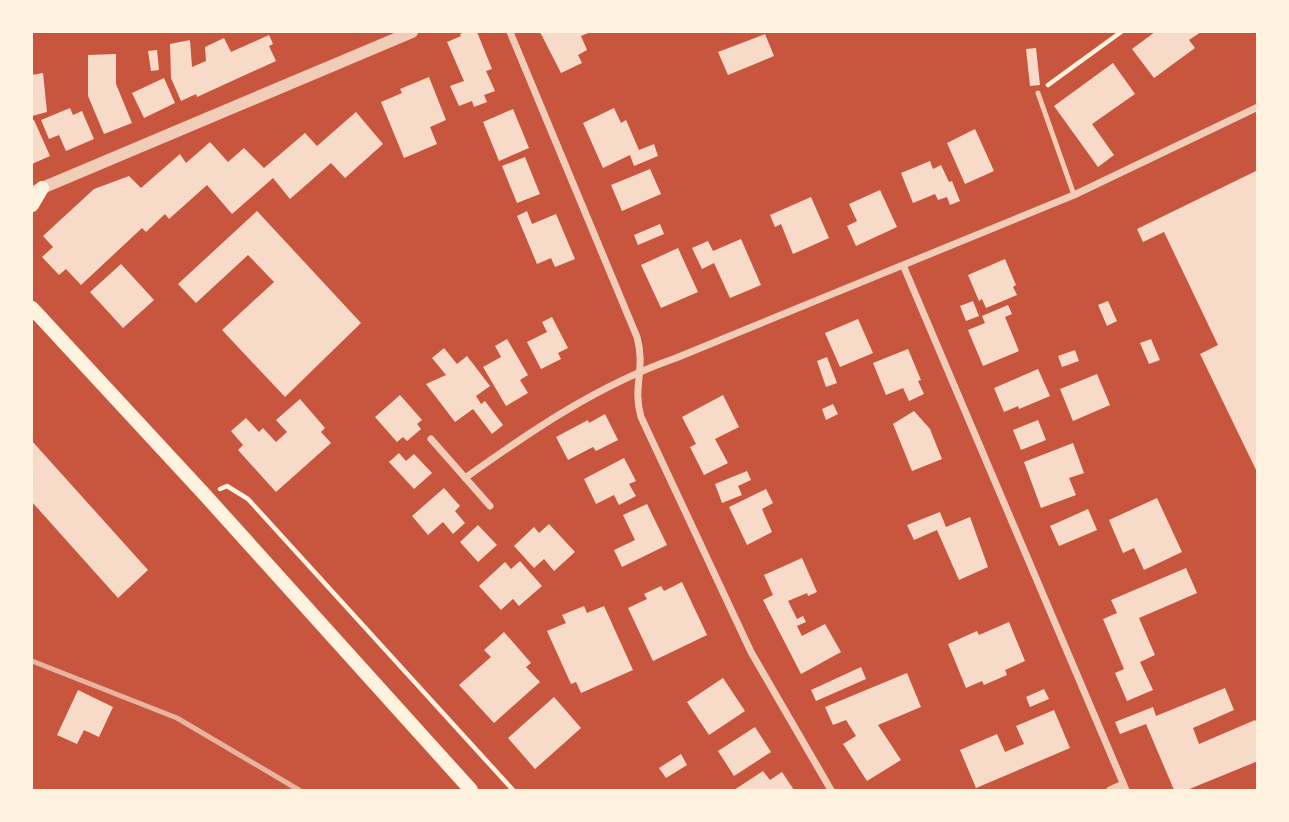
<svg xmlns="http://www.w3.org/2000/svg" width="1289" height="822" font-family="'Roboto Condensed',sans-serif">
	<rect width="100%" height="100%" fill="#c8553d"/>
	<path fill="#f7dbc8" d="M466 32H477L492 69 486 71 495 91 484 95 487 102 474 107 472 101 459 106 450 86 464 81 447 42 461 36 460 34Z
		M540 32H591L581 36 587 50 578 55 582 63 561 73Z
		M1155 32H1201L1189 40 1195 48 1154 78 1132 49Z
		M765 34 774 56 728 75 718 52Z
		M269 35 273 44 269 46 276 61 197 97 196 94 181 101 171 78 170 44 190 40 192 67 206 61 205 47 224 38 231 52Z
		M1036 48 1040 85 1030 86 1026 49Z
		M157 50 159 70 151 71 148 51Z
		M116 54V84L132 123 104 134 88 96V55Z
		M1113 63 1135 94 1092 124 1114 155 1098 167 1054 106Z
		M43 73 47 112 32 116V75Z
		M429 77 446 120 430 127 437 144 404 158 381 102 402 93 400 89Z
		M164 78 175 103 144 118 132 93Z
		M70 108 73 115 82 111 94 139 66 151 59 135 49 139 41 120Z
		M614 108 621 123 626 120 639 150 654 144 658 156 634 166 630 155 603 168 583 123Z
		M513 109 529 148 499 161 483 122Z
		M356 112 383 144 345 178 331 163 290 199 273 178 232 214 207 185 169 219 165 214 146 232 142 228 81 285 66 269 59 275 42 257 53 247 43 236 94 189 129 176 141 188 180 154 186 163 210 142 228 162 244 148 264 168 305 133 317 146Z
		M34 120 50 156 32 164V121Z
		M975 129 994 171 965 184 947 143Z
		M525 157 540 194 517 203 502 166Z
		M930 161 933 169 941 165 949 182 952 181 960 201 950 205 947 197 938 200 935 194 913 203 901 173Z
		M650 169 661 194 622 211 611 185Z
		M1258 170V474L1200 354 1218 345 1164 232 1143 242 1137 229Z
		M880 190 897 227 856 246 847 226 857 221 849 204Z
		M811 197 829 238 793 254 781 224 775 227 770 215Z
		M257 211 361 323 285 397 222 330 274 282 248 255 196 303 178 284Z
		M527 211 532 224 556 214 575 259 555 267 551 258 537 264 517 216Z
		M660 224 664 234 638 245 634 235Z
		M741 239 761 285 730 298 714 263 702 269 692 248 708 241 713 251Z
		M678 248 698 292 661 308 641 265Z
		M1005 259 1016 285 1013 287 1017 295 986 308 982 299 979 301 968 275Z
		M121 264 154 300 123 328 90 292Z
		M973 301 979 316 966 321 960 306Z
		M1108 301 1117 321 1107 326 1098 305Z
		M1008 305 1012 314 1005 317 1019 351 983 366 968 330 985 323 982 316Z
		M552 317 568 348 558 353 561 359 541 369 527 342 547 332 542 322Z
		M858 319 873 353 840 367 825 333Z
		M507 339 528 375 520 380 528 393 506 406 483 367 501 357 495 346Z
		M1151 339 1160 360 1149 364 1140 343Z
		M444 348 457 364 467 356 490 386 476 396 481 404 485 401 503 425 492 434 473 409 455 422 426 384 446 375 432 358Z
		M908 349 921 380 918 381 924 394 909 401 903 388 886 395 873 363Z
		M1075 350 1079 361 1062 367 1058 356Z
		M827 357 837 383 826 387 817 361Z
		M1038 369 1050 396 1019 409 1018 406 1004 412 994 388Z
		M1097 374 1110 405 1073 421 1060 389Z
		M400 395 422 420 417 424 421 429 407 441 403 437 397 442 375 417Z
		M723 395 739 427 715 439 728 463 704 475 690 447 696 444 682 417Z
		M300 399 325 428 321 432 331 443 276 492 238 450 243 445 231 431 246 418 259 432 263 428 276 442 287 432 276 420Z
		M833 404 838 414 826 420 822 409Z
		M914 411 930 429 942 459 912 471 893 424Z
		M605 414 618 440 596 451 593 447 568 460 556 437 588 420 589 423Z
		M1038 420 1046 440 1021 450 1013 430Z
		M32 441 148 570 118 598 32 502Z
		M1073 443 1084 473 1069 478 1076 495 1041 508 1024 462Z
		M399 453 406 461 414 454 432 473 414 489 389 462Z
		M624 458 636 481 629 484 636 496 619 505 614 495 596 504 584 479Z
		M747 471 751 480 738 486 742 495 722 503 715 484Z
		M444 488 460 506 455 511 465 523 453 534 443 522 428 535 412 516Z
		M766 489 773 503 762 509 772 532 747 545 729 507Z
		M1157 498 1182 552 1144 570 1134 548 1123 553 1109 520Z
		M647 504 667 545 622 567 614 550 635 540 623 515Z
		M1088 509 1097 530 1059 546 1050 526Z
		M940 512 946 527 970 517 988 567 959 580 937 530 914 540 907 525Z
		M549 524 575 552 554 571 544 559 534 568 514 546 534 527 539 533Z
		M478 525 497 545 478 562 460 542Z
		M802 558 817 592 808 596 807 593 788 601 797 619 803 616 806 622 797 626 802 636 825 624 841 652 801 674 763 600 773 595 764 575Z
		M520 561 542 586 519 606 513 599 501 610 479 586 505 562 511 569Z
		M1186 568 1197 593 1139 618 1155 655 1140 662 1153 690 1127 701 1115 673 1124 669 1103 619 1117 613 1111 600Z
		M682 582 707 635 653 661 628 608 647 599 644 594 661 586 664 591Z
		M584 606 587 613 604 606 633 670 581 693 576 682 571 684 547 631 566 623 562 615Z
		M1009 622 1025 661 1005 670 1007 675 984 685 982 681 966 688 948 644 977 631 979 635Z
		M504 632 531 663 526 667 540 682 494 723 459 685 491 657 484 650Z
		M861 667 866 679 816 701 811 690Z
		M907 673 921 707 878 725 901 760 867 781 843 744 856 736 846 720 833 725 825 707Z
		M723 678 745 711 709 735 687 702Z
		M1225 688 1234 710 1193 728 1199 744 1255 720 1258 725V761L1187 790H1174L1146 724 1120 734 1115 722 1153 707 1156 716Z
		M1044 689 1049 699 1030 707 1026 697Z
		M78 690 113 707 99 737 84 730 77 744 57 735Z
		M554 697 581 728 535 769 508 738Z
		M1054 710 1070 748 976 788 960 750 997 734 1005 752 1024 744 1016 726Z
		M755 727 771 752 734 776 718 751Z
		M681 754 687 765 666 778 659 768Z
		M763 771 770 780 782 772 794 790H734Z"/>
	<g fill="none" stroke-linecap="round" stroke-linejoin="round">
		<path stroke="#fff3e0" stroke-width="4.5" d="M1048 85 1121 32
			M220 489 227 486 248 499 513 790"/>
		<path stroke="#f1ccb7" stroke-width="5" d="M1038 93 1074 195"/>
		<path stroke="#f1ccb7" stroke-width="7" d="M510 32 637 337C646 369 632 387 641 417L751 652 831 790
			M903 265 1126 790
			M431 439 490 506
			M465 478C531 431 598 385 676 358L1074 195 1258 107
			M1110 790 1123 784"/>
		<path stroke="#f1ccb7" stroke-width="12" d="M35 191 412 32"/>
		<path stroke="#fff3e0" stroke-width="14" d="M32 205 42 188
			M32 308 205 495 471 790"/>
		<path stroke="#e9b49f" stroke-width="5" d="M32 661 177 718 299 790"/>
	</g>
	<rect width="1289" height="822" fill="none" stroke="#fff3e0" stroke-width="66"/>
</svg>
